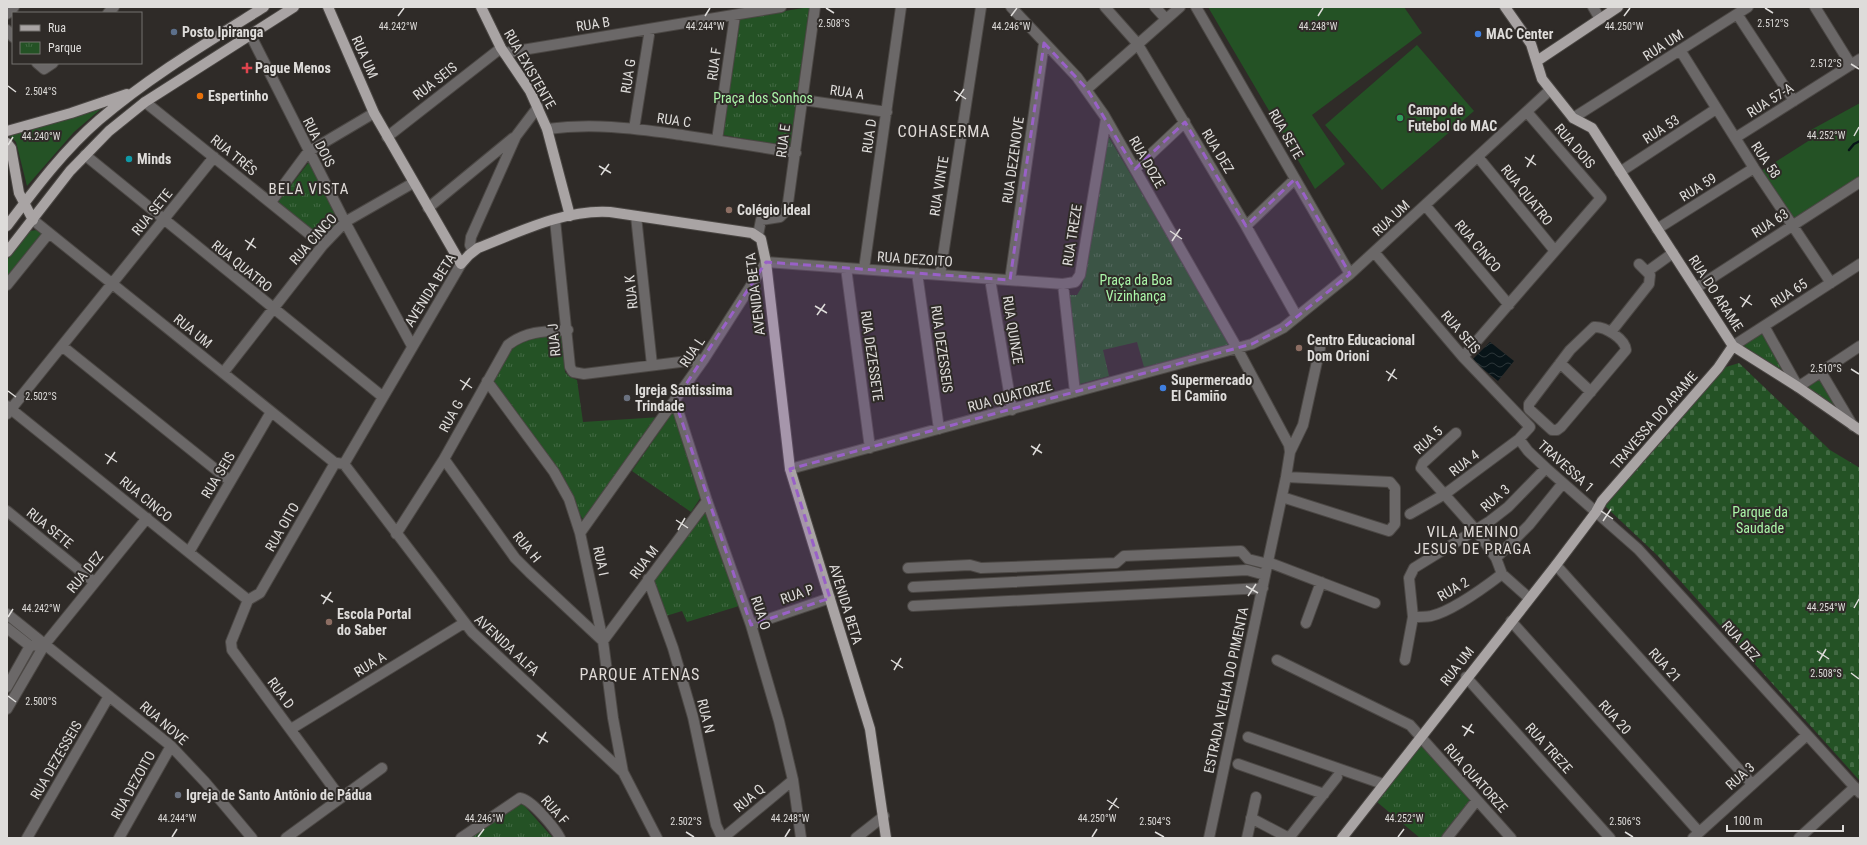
<svg xmlns="http://www.w3.org/2000/svg" width="1867" height="845" font-family="'Roboto Condensed',sans-serif">
	<defs>
		<pattern id="cemetery-stones" width="16" height="16" patternUnits="userSpaceOnUse"><rect width="16" height="16" fill="#245225"/><path d="M2 7V4a2 2 0 0 1 4 0v3zM10 15v-3a2 2 0 0 1 4 0v3z" fill="#436a44"/></pattern>
		<pattern id="park-tufts" width="24" height="20" patternUnits="userSpaceOnUse"><rect width="24" height="20" fill="#245225"/><path d="M3 7l-1-3M5 7V3M7 7l1-3M15 17l-1-3M17 17v-4M19 17l1-3" fill="none" stroke="#436a44"/></pattern>
		<pattern id="water-waves" width="16" height="10" patternUnits="userSpaceOnUse"><rect width="16" height="10" fill="#081418"/><path d="M0 5q4-4 8 0t8 0" fill="none" stroke="#2c3639"/></pattern>
	</defs>
	<rect width="100%" height="100%" fill="#2f2b28"/>
	<path fill="#245225" d="M1208 7H1404L1422 33 1312 115 1345 164 1315 189Z
		M1417 45 1474 111 1382 190 1325 125Z
		M1860 103V177L1797 218 1791 216 1761 171 1813 138 1809 131Z
		M102 108 74 132 27 186 16 142 8 134 33 129Z
		M36 230 42 234 7 279V260L30 231Z"/>
	<path fill="url(#cemetery-stones)" d="M1739 363 1830 450 1860 468V781L1658 556 1605 506 1726 367Z"/>
	<path fill="url(#park-tufts)" d="M810 7 792 147 723 135 739 18Z
		M1107 134 1231 345 1144 367 1137 342 1103 350 1109 376 1080 384 1068 295H1077L1082 287Z
		M309 162 340 221 323 240 278 202Z
		M1763 329 1788 374 1740 344Z
		M563 334 565 372 570 377 577 380 583 422 661 417 584 520C579 517 569 486 564 478L493 380C517 339 515 338 563 334Z
		M1821 377 1844 413 1805 386Z
		M673 412 701 497 691 512 632 471Z
		M706 509 739 606 687 622 682 611 666 616 654 580Z
		M1421 743 1470 800 1441 838H1420L1377 802Z
		M521 802 553 838H466Z"/>
	<path fill="url(#water-waves)" d="M1490 342 1514 361 1498 381 1472 360Z"/>
	<g fill="none" stroke-linecap="round" stroke-linejoin="round">
		<path stroke="#081418" stroke-width="2.5" d="M1849 150 1854 144 1860 141"/>
		<defs>
			<path id="minor" d="M1011 7 1077 77 1104 115 1237 348 1289 445 1290 452 1286 477 1209 838
				M1105 7 1137 43 1246 226 1297 317
				M1155 7 1166 19
				M1196 7 1350 274
				M1593 7 1600 19
				M1815 7 1851 65
				M108 13 114 7
				M7 14 14 7
				M1737 14 1794 101
				M7 30 13 37
				M250 34 345 222 412 346
				M1680 50 1754 168 1831 283
				M504 53 781 7
				M37 63 44 69 53 63
				M1087 89 1180 7
				M803 100 887 112
				M145 102 323 245
				M1573 118 1748 7
				M547 129C592 123 631 128 675 134 715 140 756 146 796 153
				M634 129 650 29
				M387 137 501 48
				M1735 138 1860 59
				M717 140 735 15
				M85 155 383 397
				M1478 157 1555 251
				M1135 169 1185 122
				M1620 172 1716 109
				M271 202 308 152 374 113
				M1425 205 1509 305
				M428 208 513 138
				M636 216 652 365
				M33 220 335 463
				M555 220 570 367 573 372 584 374 704 359
				M1246 226 1295 179
				M1657 229 1754 168
				M758 235 761 220 780 217 787 210 815 7
				M473 251 470 245 471 237 516 136 538 107
				M1374 252 1463 357 1530 427 1519 439 1445 494 1410 514
				M846 268 870 448
				M864 269 901 7
				M1648 271 1673 253
				M917 273 939 429
				M940 275 981 7
				M990 279 1012 410
				M1010 280 1044 43
				M1063 284 1075 392
				M7 285 49 233
				M1696 288 1860 182
				M1764 326 1798 387 1860 346
				M1594 327C1605 326 1625 339 1626 350L1561 427 1557 430H1552L1529 409V404L1570 350Z
				M1611 332 1649 284 1650 275 1639 264
				M62 346 230 481
				M1733 346 1860 264
				M1463 357 1601 198 1527 112
				M1560 363 1591 392
				M1821 372 1853 426
				M223 373 323 245 345 222 413 183
				M487 381 554 472 569 499 580 533 603 641 613 718 623 772
				M675 401 707 501 751 625 779 721 793 780 801 838
				M7 406 248 600
				M7 414 214 157
				M1456 433 1423 463 1421 468 1476 530 1496 558 1502 574 1529 598
				M1519 439 1528 451 1546 468 1638 549 1860 793
				M1290 452 1303 425 1320 348
				M444 459 515 558 529 572 603 641 707 501
				M337 463 344 464 461 264
				M344 464 472 632 623 772 657 838
				M790 469 1252 344 1283 328 1350 274 1550 90
				M1282 497 1389 531 1395 524V488L1390 482 1286 477
				M7 511 94 582
				M580 533 704 359 766 262 1063 284 1075 282 1080 275 1106 119
				M396 534 444 459 508 345C526 331 546 331 568 330
				M189 552 271 412
				M1496 558 1529 525 1563 483
				M1268 562 1375 603
				M1556 565 1752 784
				M908 568 970 565 981 568 1116 563 1124 556 1241 551 1248 559 1268 564
				M648 579 673 648 693 717 716 825 722 838
				M913 587 1247 570 1265 575
				M248 600 231 642 232 650 340 797
				M248 600 260 593 335 463
				M913 606 1263 588
				M7 614 171 746 205 782 252 838
				M1413 617C1419 617 1425 617 1431 616 1453 611 1485 587 1502 574
				M1511 621 1699 832
				M1306 623 1321 582
				M751 625 830 598
				M7 628 30 646 37 645
				M1277 660 1410 725 1511 838
				M1405 660 1413 617 1409 578 1414 568 1490 521 1508 507 1546 468
				M1466 677 1610 838
				M7 687 30 646
				M7 709 45 644 147 518
				M291 729 464 623
				M1248 737 1383 784
				M1238 764 1324 794
				M1251 818 1289 838
				M27 838 109 696
				M119 838 171 746
				M286 838 382 768
				M461 838 520 798C531 799 555 828 560 838
				M723 838 793 780
				M856 838 884 816
				M1247 838 1256 797
				M1289 838 1337 777
				M1447 838 1477 800
				M1693 838 1807 735
				M1799 838 1855 787"/>
			<path id="major" d="M328 7 374 113 461 264 469 255 478 248C519 232 565 209 610 212L752 233 761 239 766 262 790 469 870 729 886 838
				M481 7 501 48 530 91 547 129 570 216
				M1505 7 1531 44 1542 79 1573 118 1592 128 1733 346 1798 387 1860 430
				M1537 61 1618 7
				M7 131 71 113 127 94
				M7 143 11 148 19 193 33 220
				M7 226C35 189 63 151 99 120 149 77 208 42 264 7
				M7 252 70 171 109 131 145 102 294 7
				M1342 838 1556 565 1596 512 1602 501 1718 368 1733 346"/>
		</defs>
		<use href="#minor" stroke="#4b4744" stroke-width="12"/>
		<use href="#major" stroke="#4b4744" stroke-width="12"/>
		<use href="#minor" stroke="#6b6868" stroke-width="10"/>
		<use href="#major" stroke="#a9a4a4" stroke-width="10"/>
	</g>
	<path fill="#9961c7" fill-opacity="0.2" stroke="#9961c7" stroke-width="3" stroke-dasharray="8 5" stroke-linejoin="round" d="M1044 43 1087 89 1135 169 1185 122 1246 226 1295 179 1350 274 1283 328 1252 344 790 469 830 598 751 625 675 401 766 262 1010 280Z"/>
	<path fill="none" stroke="#dedcda" stroke-width="1.5" d="M826 8 834 13M1765 8 1773 13M398 16 404 8M705 16 710 8M1011 16 1017 8M1318 16 1323 8M1624 16 1630 8M1851 64 1859 69M8 86 16 92M954 91 966 99M956 101 964 89M1854 136 1859 127M8 145 13 137M1525 157 1536 165M599 166 611 173M1527 167 1534 155M601 175 609 164M1170 231 1182 239M245 240 256 248M1172 241 1180 229M247 250 254 238M1740 297 1752 305M815 306 827 313M1742 307 1750 295M817 315 825 304M1851 369 1859 374M1386 371 1397 379M460 380 472 388M1388 381 1395 369M462 390 470 378M8 391 16 397M1031 446 1042 453M105 454 117 462M1033 455 1040 444M107 464 115 452M1601 511 1613 519M676 520 688 528M1603 521 1611 509M678 530 685 518M1246 586 1258 593M321 595 333 602M1248 596 1256 584M323 604 331 592M1854 608 1859 599M8 617 13 609M1817 651 1829 659M891 660 903 668M1819 661 1826 649M894 670 901 658M1851 673 1859 679M8 696 16 702M1462 726 1474 733M537 735 548 742M1464 736 1472 724M539 744 546 732M1107 800 1119 808M1109 810 1117 798M686 832 694 837M1155 832 1164 837M1625 832 1633 837M172 837 177 829M478 837 484 829M785 837 790 829M1092 837 1097 829M1398 837 1404 829"/>
	<circle fill="#5c6f8a" stroke="#2f2b28" stroke-width="1.5" cx="174" cy="32" r="4"/>
	<g fill="#3f7fe0" stroke="#2f2b28" stroke-width="1.5">
		<circle cx="1478" cy="34" r="4"/>
		<circle cx="1163" cy="388" r="4"/>
	</g>
	<path fill="#e0444e" stroke="#2f2b28" stroke-width="1.5" d="M245 62h4v4h4v4h-4v4h-4v-4h-4v-4h4z"/>
	<circle fill="#e8710a" stroke="#2f2b28" stroke-width="1.5" cx="200" cy="96" r="4"/>
	<circle fill="#2e9e5b" stroke="#2f2b28" stroke-width="1.5" cx="1400" cy="118" r="4"/>
	<circle fill="#0f9aa8" stroke="#2f2b28" stroke-width="1.5" cx="129" cy="159" r="4"/>
	<g fill="#8d6e63" stroke="#2f2b28" stroke-width="1.5">
		<circle cx="729" cy="210" r="4"/>
		<circle cx="1299" cy="348" r="4"/>
		<circle cx="329" cy="622" r="4"/>
	</g>
	<g fill="#6b7280" stroke="#2f2b28" stroke-width="1.5">
		<circle cx="627" cy="398" r="4"/>
		<circle cx="178" cy="795" r="4"/>
	</g>
	<g text-anchor="middle" stroke-width="4" stroke-linejoin="round" paint-order="stroke">
		<g font-size="14" fill="#dedcda" stroke="#2f2b28">
			<text transform="translate(593 24) rotate(-9)" y="5">RUA B</text>
			<text transform="translate(1663 45) rotate(-33)" y="5">RUA UM</text>
			<text transform="translate(365 57) rotate(66)" y="5">RUA UM</text>
			<text transform="translate(714 64) rotate(-82)" y="5">RUA F</text>
			<text transform="translate(530 69) rotate(60)" y="5">RUA EXISTENTE</text>
			<text transform="translate(628 76) rotate(-81)" y="5">RUA G</text>
			<text transform="translate(435 81) rotate(-38)" y="5">RUA SEIS</text>
			<text transform="translate(847 92) rotate(8)" y="5">RUA A</text>
			<text transform="translate(1770 100) rotate(-32)" y="5">RUA 57-A</text>
			<text transform="translate(674 120) rotate(8)" y="5">RUA C</text>
			<text transform="translate(1661 129) rotate(-33)" y="5">RUA 53</text>
			<text transform="translate(1286 134) rotate(60)" y="5">RUA SETE</text>
			<text transform="translate(869 136) rotate(-82)" y="5">RUA D</text>
			<text transform="translate(783 141) rotate(-82)" y="5">RUA E</text>
			<text transform="translate(319 142) rotate(63)" y="5">RUA DOIS</text>
			<text transform="translate(1575 146) rotate(49)" y="5">RUA DOIS</text>
			<text transform="translate(1218 151) rotate(59)" y="5">RUA DEZ</text>
			<text transform="translate(234 155) rotate(39)" y="5">RUA TRÊS</text>
			<text transform="translate(1013 160) rotate(-82)" y="5">RUA DEZENOVE</text>
			<text transform="translate(1766 160) rotate(56)" y="5">RUA 58</text>
			<text transform="translate(1147 162) rotate(60)" y="5">RUA DOZE</text>
			<text transform="translate(939 186) rotate(-81)" y="5">RUA VINTE</text>
			<text transform="translate(1698 187) rotate(-32)" y="5">RUA 59</text>
			<text transform="translate(1527 195) rotate(51)" y="5">RUA QUATRO</text>
			<text transform="translate(152 212) rotate(-51)" y="5">RUA SETE</text>
			<text transform="translate(1391 218) rotate(-43)" y="5">RUA UM</text>
			<text transform="translate(1770 223) rotate(-33)" y="5">RUA 63</text>
			<text transform="translate(1072 235) rotate(-81)" y="5">RUA TREZE</text>
			<text transform="translate(313 239) rotate(-48)" y="5">RUA CINCO</text>
			<text transform="translate(1478 246) rotate(50)" y="5">RUA CINCO</text>
			<text transform="translate(915 259) rotate(4)" y="5">RUA DEZOITO</text>
			<text transform="translate(242 266) rotate(39)" y="5">RUA QUATRO</text>
			<text transform="translate(430 290) rotate(-58)" y="5">AVENIDA BETA</text>
			<text transform="translate(631 292) rotate(-96)" y="5">RUA K</text>
			<text transform="translate(1716 293) rotate(57)" y="5">RUA DO ARAME</text>
			<text transform="translate(1789 293) rotate(-33)" y="5">RUA 65</text>
			<text transform="translate(755 294) rotate(-97)" y="5">AVENIDA BETA</text>
			<text transform="translate(1013 330) rotate(81)" y="5">RUA QUINZE</text>
			<text transform="translate(193 331) rotate(39)" y="5">RUA UM</text>
			<text transform="translate(1461 332) rotate(49)" y="5">RUA SEIS</text>
			<text transform="translate(554 340) rotate(-95)" y="5">RUA J</text>
			<text transform="translate(942 349) rotate(82)" y="5">RUA DEZESSEIS</text>
			<text transform="translate(692 352) rotate(-56)" y="5">RUA L</text>
			<text transform="translate(872 356) rotate(82)" y="5">RUA DEZESSETE</text>
			<text transform="translate(1010 396) rotate(-15)" y="5">RUA QUATORZE</text>
			<text transform="translate(451 416) rotate(-61)" y="5">RUA G</text>
			<text transform="translate(1654 420) rotate(-49)" y="5">TRAVESSA DO ARAME</text>
			<text transform="translate(1428 440) rotate(-43)" y="5">RUA 5</text>
			<text transform="translate(1464 463) rotate(-37)" y="5">RUA 4</text>
			<text transform="translate(1566 466) rotate(42)" y="5">TRAVESSA 1</text>
			<text transform="translate(218 475) rotate(-59)" y="5">RUA SEIS</text>
			<text transform="translate(1495 498) rotate(-41)" y="5">RUA 3</text>
			<text transform="translate(146 499) rotate(39)" y="5">RUA CINCO</text>
			<text transform="translate(282 527) rotate(-60)" y="5">RUA OITO</text>
			<text transform="translate(50 528) rotate(39)" y="5">RUA SETE</text>
			<text transform="translate(527 547) rotate(50)" y="5">RUA H</text>
			<text transform="translate(601 561) rotate(78)" y="5">RUA I</text>
			<text transform="translate(644 562) rotate(-53)" y="5">RUA M</text>
			<text transform="translate(85 572) rotate(-51)" y="5">RUA DEZ</text>
			<text transform="translate(1453 589) rotate(-30)" y="5">RUA 2</text>
			<text transform="translate(797 594) rotate(-19)" y="5">RUA P</text>
			<text transform="translate(846 604) rotate(73)" y="5">AVENIDA BETA</text>
			<text transform="translate(761 613) rotate(72)" y="5">RUA O</text>
			<text transform="translate(1741 641) rotate(48)" y="5">RUA DEZ</text>
			<text transform="translate(507 645) rotate(43)" y="5">AVENIDA ALFA</text>
			<text transform="translate(370 664) rotate(-32)" y="5">RUA A</text>
			<text transform="translate(1665 665) rotate(48)" y="5">RUA 21</text>
			<text transform="translate(1457 666) rotate(-52)" y="5">RUA UM</text>
			<text transform="translate(1226 690) rotate(-78)" y="5">ESTRADA VELHA DO PIMENTA</text>
			<text transform="translate(281 693) rotate(53)" y="5">RUA D</text>
			<text transform="translate(706 716) rotate(76)" y="5">RUA N</text>
			<text transform="translate(1615 717) rotate(48)" y="5">RUA 20</text>
			<text transform="translate(164 723) rotate(41)" y="5">RUA NOVE</text>
			<text transform="translate(1549 748) rotate(48)" y="5">RUA TREZE</text>
			<text transform="translate(56 760) rotate(-60)" y="5">RUA DEZESSEIS</text>
			<text transform="translate(1740 776) rotate(-42)" y="5">RUA 3</text>
			<text transform="translate(1476 778) rotate(48)" y="5">RUA QUATORZE</text>
			<text transform="translate(133 785) rotate(-61)" y="5">RUA DEZOITO</text>
			<text transform="translate(749 798) rotate(-40)" y="5">RUA Q</text>
			<text transform="translate(555 810) rotate(49)" y="5">RUA F</text>
		</g>
		<g font-size="14" font-weight="bold" fill="#dedcda" stroke="#2f2b28" text-anchor="start">
			<text x="182" y="37">Posto Ipiranga</text>
			<text x="1486" y="39">MAC Center</text>
			<text x="255" y="73">Pague Menos</text>
			<text x="208" y="101">Espertinho</text>
			<text x="1408" y="115">Campo de<tspan x="1408" dy="16">Futebol do MAC</tspan></text>
			<text x="137" y="164">Minds</text>
			<text x="737" y="215">Colégio Ideal</text>
			<text x="1307" y="345">Centro Educacional<tspan x="1307" dy="16">Dom Orioni</tspan></text>
			<text x="1171" y="385">Supermercado<tspan x="1171" dy="16">El Camiño</tspan></text>
			<text x="635" y="395">Igreja Santissima<tspan x="635" dy="16">Trindade</tspan></text>
			<text x="337" y="619">Escola Portal<tspan x="337" dy="16">do Saber</tspan></text>
			<text x="186" y="800">Igreja de Santo Antônio de Pádua</text>
		</g>
		<g font-size="14" fill="#aaf5a8" stroke="#2f2b28">
			<text x="763" y="103">Praça dos Sonhos</text>
			<text x="1136" y="285">Praça da Boa<tspan x="1136" dy="16">Vizinhança</tspan></text>
			<text x="1760" y="517">Parque da<tspan x="1760" dy="16">Saudade</tspan></text>
		</g>
		<g font-size="15" letter-spacing="1" fill="#e0dbd8" stroke="#2f2b28">
			<text x="309" y="194">BELA VISTA</text>
			<text x="1473" y="537">VILA MENINO<tspan x="1473" dy="17">JESUS DE PRAGA</tspan></text>
		</g>
		<g font-size="16" letter-spacing="1" fill="#e0dbd8" stroke="#2f2b28">
			<text x="944" y="137">COHASERMA</text>
			<text x="640" y="680">PARQUE ATENAS</text>
		</g>
	</g>
	<g font-size="10" text-anchor="middle" fill="#dedcda" stroke="#2f2b28" stroke-width="4" stroke-linejoin="round" paint-order="stroke">
		<text x="834" y="27">2.508°S</text>
		<text x="1773" y="27">2.512°S</text>
		<text x="705" y="30">44.244°W</text>
		<text x="1624" y="30">44.250°W</text>
		<text x="398" y="30">44.242°W</text>
		<text x="1011" y="30">44.246°W</text>
		<text x="1318" y="30">44.248°W</text>
		<text x="1826" y="67">2.512°S</text>
		<text x="41" y="95">2.504°S</text>
		<text x="1826" y="139">44.252°W</text>
		<text x="41" y="140">44.240°W</text>
		<text x="1826" y="372">2.510°S</text>
		<text x="41" y="400">2.502°S</text>
		<text x="1826" y="611">44.254°W</text>
		<text x="41" y="612">44.242°W</text>
		<text x="1826" y="677">2.508°S</text>
		<text x="41" y="705">2.500°S</text>
		<text x="177" y="822">44.244°W</text>
		<text x="484" y="822">44.246°W</text>
		<text x="790" y="822">44.248°W</text>
		<text x="1097" y="822">44.250°W</text>
		<text x="1404" y="822">44.252°W</text>
		<text x="686" y="825">2.502°S</text>
		<text x="1155" y="825">2.504°S</text>
		<text x="1625" y="825">2.506°S</text>
	</g>
	<rect width="1867" height="845" fill="none" stroke="#dedcda" stroke-width="16"/>
	<rect x="12" y="12" width="130" height="52" fill="#2f2b28" stroke="#75726f"/>
	<rect x="20" y="25" width="20" height="6" fill="#a9a4a4" stroke="#75726f"/>
	<text x="48" y="32" font-size="12" fill="#dedcda">Rua</text>
	<rect x="20" y="42" width="20" height="12" fill="url(#park-tufts)" stroke="#75726f"/>
	<text x="48" y="52" font-size="12" fill="#dedcda">Parque</text>
	<path d="M1727 825v6h116v-6" fill="none" stroke="#dedcda" stroke-width="2"/>
	<text x="1733" y="825" font-size="12" fill="#dedcda" stroke="#2f2b28" stroke-width="3" paint-order="stroke">100 m</text>
</svg>
